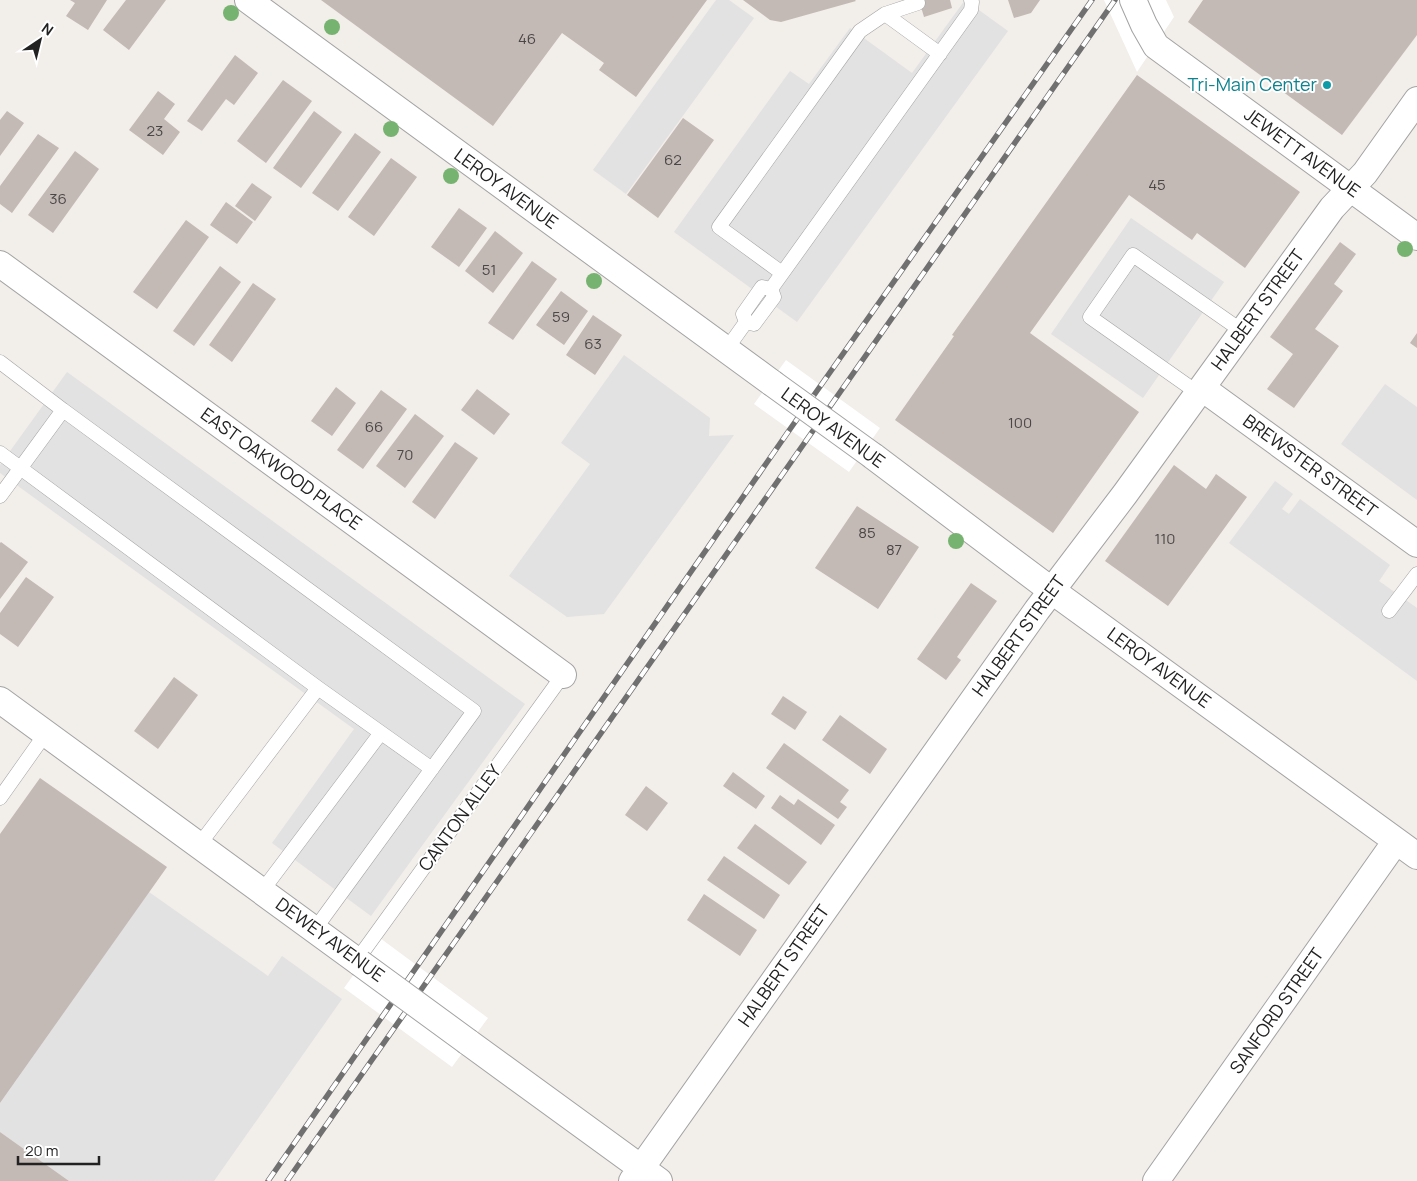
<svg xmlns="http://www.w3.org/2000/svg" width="1417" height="1181" font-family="Manrope,sans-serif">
	<rect width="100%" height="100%" fill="#f2eee9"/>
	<path fill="#e2e2e2" d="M716 0H729L754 18 626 194 593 170Z
		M965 0 1008 31 797 322 674 232 790 71 809 84 850 28 912 73Z
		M1131 218 1224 282 1143 398 1051 334Z
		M624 355 710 418 709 436 734 435 604 614 567 617 509 576 590 464 561 443Z
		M67 372 525 704 371 916 272 843 354 729 0 473V465Z
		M1385 384 1417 407V500L1341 444Z
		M1275 481 1293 494 1282 509 1289 514 1300 499 1390 565 1379 581 1417 608V681L1229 543Z
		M149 892 268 976 282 956 342 999 214 1181H69L0 1132V1103Z"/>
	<path fill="#fff" d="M1104 0H1166L1174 17 1137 72Z
		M786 360 880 428 849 472 754 404Z
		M380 938 488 1018 452 1067 344 988Z"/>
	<path fill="#c3b9b5" d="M70 0H107L88 30 66 16 75 3Z
		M126 0H166L129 50 103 30Z
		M321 0H707L636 97 599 70 604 63 562 33 493 126Z
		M743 0H855L856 1 781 22 770 20Z
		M919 0H950L952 8 924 17Z
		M1008 0H1040L1031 13 1014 18Z
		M1203 0H1417V35L1342 135 1188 22Z
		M235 55 258 73 234 105 226 99 202 131 187 121Z
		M1137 75 1300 192 1245 268 1197 233 1192 240 1129 195 1030 333 1139 412 1053 533 895 420 954 336 952 335Z
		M283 80 312 101 266 163 237 141Z
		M158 91 175 104 164 119 180 132 163 155 129 130Z
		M7 111 24 123 0 156V120Z
		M314 111 342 132 301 188 273 168Z
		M683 118 714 140 658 218 627 195Z
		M355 133 381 152 338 211 312 193Z
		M38 134 59 148 12 213 0 204V186Z
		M75 151 99 169 53 233 28 215Z
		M391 158 417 177 374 236 348 217Z
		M252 183 272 197 255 221 235 206Z
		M226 202 253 222 237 244 210 225Z
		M459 208 487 228 459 267 431 247Z
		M186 220 209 237 157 309 133 292Z
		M495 231 523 253 493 293 465 271Z
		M1340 242 1356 254 1334 284 1343 291 1315 329 1339 346 1294 408 1267 389 1293 354 1270 337Z
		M532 261 557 279 513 340 488 323Z
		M220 266 241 282 194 346 173 331Z
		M253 283 276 299 232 362 209 345Z
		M561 291 588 311 564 345 536 325Z
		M593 315 622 335 595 375 566 355Z
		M1417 333V348L1410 343Z
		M336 387 356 403 332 436 311 421Z
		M477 389 510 414 494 435 461 410Z
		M381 390 407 409 363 469 337 450Z
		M415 414 444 436 405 488 376 466Z
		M455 442 478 458 435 519 412 502Z
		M1174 465 1206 489 1216 474 1247 497 1168 606 1105 561Z
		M857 506 919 547 878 609 815 568Z
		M1 542 28 562 0 599V543Z
		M26 577 54 597 18 647 0 634V613Z
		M971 583 997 601 957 657 961 660 946 680 917 659Z
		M174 677 198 695 158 749 134 731Z
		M783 696 807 712 795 730 771 714Z
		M840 715 887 749 870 774 822 740Z
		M784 743 849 790 840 802 847 807 838 819 766 768Z
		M733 772 765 796 756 809 723 786Z
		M40 778 167 867 0 1103V834Z
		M646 786 668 803 647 831 625 815Z
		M780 795 794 805 798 799 835 825 821 845 771 808Z
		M755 824 807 862 789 885 737 848Z
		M724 856 780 895 764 919 707 880Z
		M704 894 757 930 740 956 687 920Z
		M0 1132 69 1181H0Z"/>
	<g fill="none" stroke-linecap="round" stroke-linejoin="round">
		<defs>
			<path id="service" d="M885 14 940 54
				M782 273 719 227 860 31 885 14 918 3
				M771 289 971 10 972 2 971 0
				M746 322 743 314 762 287 771 289
				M746 322 754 324 774 297 771 289
				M726 350 746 322
				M0 362 63 410
				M1198 393 1090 317 1133 255 1242 331
				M0 453 318 688 432 769
				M0 496 63 410 474 711 315 929
				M1389 611 1417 574
				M0 798 46 733
				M199 845 318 688
				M262 891 380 734
				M357 960 563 675"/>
			<path id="minor" d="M248 0 772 383
				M1133 0 1144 25 1156 46 1417 237
				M0 264 563 675
				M1202 388 1417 544
				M873 456 1051 590 1417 856
				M0 700 360 963
				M468 1042 659 1181
				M632 1181 1037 610 1125 494 1332 208 1365 173 1417 100
				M1156 1181 1396 841"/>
		</defs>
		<use href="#service" stroke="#a3a3a3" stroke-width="15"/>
		<use href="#minor" stroke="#a3a3a3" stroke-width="28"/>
		<use href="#service" stroke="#fff" stroke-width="14"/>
		<use href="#minor" stroke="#fff" stroke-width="26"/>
		<defs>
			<path id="rail" d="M268 1181 788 432 1092 0
				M287 1181 1115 0"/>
		</defs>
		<use href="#rail" stroke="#707070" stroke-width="5.5"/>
		<use href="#rail" stroke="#fff" stroke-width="4" stroke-dasharray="11" stroke-linecap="butt"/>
		<defs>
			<path id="minor-bridge" d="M772 383 873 456
				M360 963 468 1042"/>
		</defs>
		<use href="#minor-bridge" stroke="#a3a3a3" stroke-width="28" stroke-linecap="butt"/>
		<use href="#minor-bridge" stroke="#fff" stroke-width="26"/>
	</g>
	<g fill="#77b370">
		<circle cx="231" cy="13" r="8"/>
		<circle cx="332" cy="27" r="8"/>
		<circle cx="391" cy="129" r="8"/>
		<circle cx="451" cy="176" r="8"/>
		<circle cx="1405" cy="249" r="8"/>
		<circle cx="594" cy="281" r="8"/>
		<circle cx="956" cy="541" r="8"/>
	</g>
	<circle fill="#0f9aa8" stroke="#fff" stroke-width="2" cx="1327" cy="85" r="5"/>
	<g text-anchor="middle" stroke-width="4" stroke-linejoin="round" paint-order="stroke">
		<g font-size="15" fill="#4a4847">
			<text x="527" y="44">46</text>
			<text x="155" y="136">23</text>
			<text x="673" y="165">62</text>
			<text x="1157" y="190">45</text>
			<text x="58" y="204">36</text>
			<text x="489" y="275">51</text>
			<text x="561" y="322">59</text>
			<text x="593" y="349">63</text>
			<text x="1020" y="428">100</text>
			<text x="374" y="432">66</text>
			<text x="405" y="460">70</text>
			<text x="867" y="538">85</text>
			<text x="1165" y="544">110</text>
			<text x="894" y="555">87</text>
		</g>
		<g font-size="18" fill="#0d838f" stroke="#fff" text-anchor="end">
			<text x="1317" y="91">Tri-Main Center</text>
		</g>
		<g font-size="18" fill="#222" stroke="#fff">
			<text transform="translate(1302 153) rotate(36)" y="6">JEWETT AVENUE</text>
			<text transform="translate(506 189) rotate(36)" y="6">LEROY AVENUE</text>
			<text transform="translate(1258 310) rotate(-54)" y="6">HALBERT STREET</text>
			<text transform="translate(833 428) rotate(36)" y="6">LEROY AVENUE</text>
			<text transform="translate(1310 466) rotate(36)" y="6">BREWSTER STREET</text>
			<text transform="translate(281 469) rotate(36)" y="6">EAST OAKWOOD PLACE</text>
			<text transform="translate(1019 636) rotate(-54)" y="6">HALBERT STREET</text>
			<text transform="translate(1159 668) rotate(36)" y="6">LEROY AVENUE</text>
			<text transform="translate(460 818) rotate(-54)" y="6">CANTON ALLEY</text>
			<text transform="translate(330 940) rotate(36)" y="6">DEWEY AVENUE</text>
			<text transform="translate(784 966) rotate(-55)" y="6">HALBERT STREET</text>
			<text transform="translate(1277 1011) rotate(-55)" y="6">SANFORD STREET</text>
		</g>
	</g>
	<g transform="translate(40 40) rotate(35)" stroke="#ffffff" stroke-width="4" paint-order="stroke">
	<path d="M0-4L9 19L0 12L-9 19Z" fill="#222222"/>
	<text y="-8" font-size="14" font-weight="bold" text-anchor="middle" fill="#222222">N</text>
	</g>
	<path d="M18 1156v8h81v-8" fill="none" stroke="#222222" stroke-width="2.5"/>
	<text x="25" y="1156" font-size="15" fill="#222222" stroke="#ffffff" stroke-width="4" paint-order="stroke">20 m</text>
</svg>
